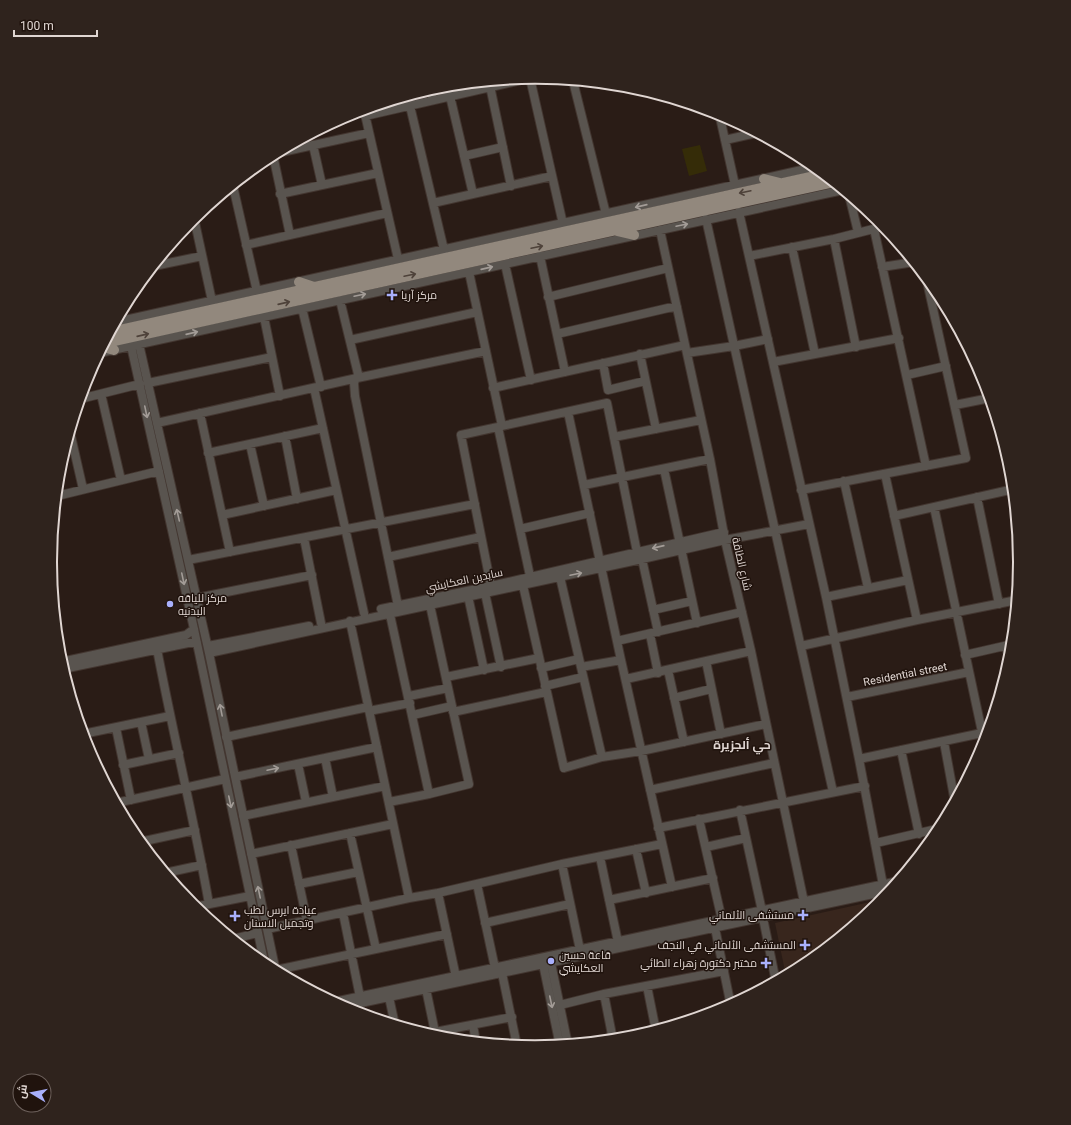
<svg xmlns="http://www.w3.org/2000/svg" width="1071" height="1125" font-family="Roboto,Cairo,sans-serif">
	<rect width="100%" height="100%" fill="#2a1c16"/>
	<path fill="#38261d" d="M884 899 879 906 805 966 786 976 775 923Z"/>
	<path fill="#352c08" d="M700 145 707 171 689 176 682 149Z"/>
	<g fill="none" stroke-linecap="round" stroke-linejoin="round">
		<defs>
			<path id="minor" d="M530 78 563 224
				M573 81 606 214
				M490 86 511 186
				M430 90 433 100
				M450 96 473 194
				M410 106 444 250
				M364 110 398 259
				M719 113 735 185
				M365 116 530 78
				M725 140 756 133
				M313 145 322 185
				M277 153 369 133
				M273 155 290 235
				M464 156 503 147
				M233 186 258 296
				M280 194 378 173
				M849 195 858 232
				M433 203 552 176
				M739 212 826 597 859 759 883 885
				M194 218 212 301
				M706 219 833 792
				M874 229 926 466
				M660 230 710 459 725 540 751 651 804 902
				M834 239 856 347
				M246 245 387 213
				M792 247 815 354
				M540 256 565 372
				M749 256 834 239 885 226
				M505 264 531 380
				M154 266 202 256
				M882 267 914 262
				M469 272 502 426
				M548 297 668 268
				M340 300 358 374 354 383 355 396 398 606
				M302 308 321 387
				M263 312 280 396
				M116 322 815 167
				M557 334 668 308 677 307
				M350 340 477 312
				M139 344 209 653 276 972
				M131 346 194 629 265 966
				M99 353 843 190
				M687 353 734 346 768 339
				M640 354 656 429
				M773 362 899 338
				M603 363 608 390 645 381
				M907 375 946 366
				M148 383 272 357
				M314 388 364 613
				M493 388 685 345
				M101 394 121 480
				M80 399 140 384
				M955 405 990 398
				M568 412 621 660 672 887
				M200 413 230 552
				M157 423 357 378 486 351
				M498 427 530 576
				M70 432 83 489
				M285 436 297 499
				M614 437 701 420
				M250 444 264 506
				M208 453 323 428
				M664 469 697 623
				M885 474 917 620
				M844 481 868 588
				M584 485 710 459
				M801 490 966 458 926 277
				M57 496 159 471
				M977 497 999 604
				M934 507 985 746
				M222 515 336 490
				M894 516 1014 489
				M520 529 590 513
				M304 538 321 623
				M388 557 481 537
				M642 559 658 632
				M188 560 475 504
				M560 577 602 757
				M522 581 564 768 602 757 641 751 766 724
				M491 586 461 435 607 403 637 552
				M485 593 501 667
				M468 596 484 670
				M826 597 908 580
				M197 598 312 575
				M381 609 491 586 724 532
				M389 610 429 794
				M653 610 692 601
				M350 621 409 898
				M650 634 658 673
				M617 641 742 612
				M208 646 309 626
				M801 646 917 620 1017 600
				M1006 646 1010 663
				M157 649C173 734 194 819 209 904
				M209 653 642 559 725 540 809 524
				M965 655 1013 644
				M706 661 721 734
				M61 662 186 635 194 629
				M581 667 621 660
				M541 668 579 659
				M63 669 188 643H197
				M668 670 684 742
				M446 677 539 658
				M626 679 751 651
				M545 686 583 677
				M409 696 448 688
				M847 697 969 672
				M674 698 711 689
				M369 711 410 703
				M453 712 546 692
				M413 715 452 706
				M141 722 149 759
				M116 728 131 800
				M83 734 170 716
				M226 737 368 707
				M944 742 955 802
				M901 750 919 834
				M325 758 333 797
				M859 759 982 733
				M298 764 306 802
				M123 765 179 753
				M235 777 377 747
				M650 790 774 763
				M389 802 429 794 469 784 430 605
				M116 803 225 779
				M740 810 762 911
				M243 816 385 786
				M699 819 722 920
				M658 828 865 786
				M350 833 376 949
				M140 842 195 830
				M876 843 941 828
				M291 845 307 921
				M706 847 746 838
				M636 849 646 893
				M251 854 393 824
				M600 857 618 942
				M562 864 580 950
				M165 873 202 865
				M299 884 358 872
				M477 884 495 968
				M438 893 456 977
				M609 900 713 878
				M194 907 250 896
				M343 913 360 997
				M763 918 776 982
				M485 923 570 904
				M715 928 731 1006
				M267 929 409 898 438 893 562 864 662 844
				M233 939 258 933
				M551 963 568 1045
				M543 964 560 1046
				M276 970 447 934
				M502 973 517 1046
				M647 986 656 1031
				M426 989 436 1037
				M604 994 613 1040
				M389 997 395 1025
				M334 1002 899 881
				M560 1005 604 994 724 971
				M342 1007 892 890
				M473 1025 476 1042
				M435 1032 512 1017"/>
			<path id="major" d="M764 179 780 183
				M617 231 634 235
				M299 282 314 287
				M111 332 824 174
				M105 343 834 182
				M103 347 114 350"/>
		</defs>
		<use href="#minor" stroke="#433630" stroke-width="10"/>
		<use href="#major" stroke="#433630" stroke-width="12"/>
		<use href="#minor" stroke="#59544f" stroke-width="8"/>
		<use href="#major" stroke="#92887d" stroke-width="10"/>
	</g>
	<defs><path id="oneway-shaft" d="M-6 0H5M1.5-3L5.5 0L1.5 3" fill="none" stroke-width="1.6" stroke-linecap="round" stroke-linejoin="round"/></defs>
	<g stroke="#4e423a">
		<use href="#oneway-shaft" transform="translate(745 192) rotate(168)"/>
		<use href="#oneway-shaft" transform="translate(537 247) rotate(-12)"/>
		<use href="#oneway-shaft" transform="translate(410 275) rotate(-12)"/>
		<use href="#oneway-shaft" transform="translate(284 303) rotate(-13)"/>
		<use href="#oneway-shaft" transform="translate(143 335) rotate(-13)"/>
	</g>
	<g stroke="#a39c97">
		<use href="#oneway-shaft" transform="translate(641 206) rotate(167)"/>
		<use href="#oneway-shaft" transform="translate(682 225) rotate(-12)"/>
		<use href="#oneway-shaft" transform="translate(487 268) rotate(-13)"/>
		<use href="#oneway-shaft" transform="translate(360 295) rotate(-12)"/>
		<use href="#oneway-shaft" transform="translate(192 333) rotate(-13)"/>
		<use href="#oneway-shaft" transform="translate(146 412) rotate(78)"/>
		<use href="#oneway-shaft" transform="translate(178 515) rotate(-103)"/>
		<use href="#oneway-shaft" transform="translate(658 547) rotate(167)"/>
		<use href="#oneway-shaft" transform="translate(576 574) rotate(-12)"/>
		<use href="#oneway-shaft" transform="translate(183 579) rotate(78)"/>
		<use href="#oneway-shaft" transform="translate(221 710) rotate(-101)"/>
		<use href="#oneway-shaft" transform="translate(273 769) rotate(-12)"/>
		<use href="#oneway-shaft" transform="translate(230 802) rotate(78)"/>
		<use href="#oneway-shaft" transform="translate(259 892) rotate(-102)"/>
		<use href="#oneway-shaft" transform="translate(551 1002) rotate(78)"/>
	</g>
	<g fill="#a9b0fc" stroke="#20130d" stroke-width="1.5">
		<path d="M390 289h4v4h4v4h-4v4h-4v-4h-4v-4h4z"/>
		<circle cx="170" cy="604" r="4"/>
		<path d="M801 909h4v4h4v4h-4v4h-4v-4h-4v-4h4z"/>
		<path d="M233 910h4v4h4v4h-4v4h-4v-4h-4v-4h4z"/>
		<path d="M803 939h4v4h4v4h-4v4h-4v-4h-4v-4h4z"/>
		<circle cx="551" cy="961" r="4"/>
		<path d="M764 957h4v4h4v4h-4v4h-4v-4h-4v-4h4z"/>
	</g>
	<g text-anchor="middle" stroke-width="3" stroke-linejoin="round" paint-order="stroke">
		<g font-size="11" fill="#e0d6d2" stroke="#20130d" text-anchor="start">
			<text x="401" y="299">مركز آريا</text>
			<text x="178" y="602">مركز للياقه<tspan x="178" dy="13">البدنيه</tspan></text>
			<text x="244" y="914">عيادة ايرس لطب<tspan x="244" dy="13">وتجميل الاسنان</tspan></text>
			<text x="794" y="919" text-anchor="end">مستشفى الألماني</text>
			<text x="796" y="949" text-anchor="end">المستشفى الألماني في النجف</text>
			<text x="559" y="959">قاعة حسين<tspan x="559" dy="13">العكايشي</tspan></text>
			<text x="757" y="967" text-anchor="end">مختبر دكتورة زهراء الطائي</text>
		</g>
		<g font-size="11" fill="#e0d6d2" stroke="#20130d">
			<text transform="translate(742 564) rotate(77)" y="4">شارع الطاقة</text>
			<text transform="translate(464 580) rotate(-12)" y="4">سايدين العكايشي</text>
			<text transform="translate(905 674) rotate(-11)" y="4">Residential street</text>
		</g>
		<g font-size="12" font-weight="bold" fill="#e0d6d2" stroke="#20130d">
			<text x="742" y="749">حي ألجزيرة</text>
		</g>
	</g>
	<path d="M0 0H1071V1125H0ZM57 562a478 478 0 1 1 956 0a478 478 0 1 1-956 0Z" fill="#2f231d" fill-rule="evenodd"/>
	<path fill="none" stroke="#e0d6d2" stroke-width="2" d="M57 562a478 478 0 1 1 956 0a478 478 0 1 1-956 0Z"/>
	<g transform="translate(32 1093) rotate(280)"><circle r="19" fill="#20130d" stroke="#6d615c"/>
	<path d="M0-3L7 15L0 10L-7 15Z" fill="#a9b0fc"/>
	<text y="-6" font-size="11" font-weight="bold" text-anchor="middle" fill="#e0d6d2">ش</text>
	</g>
	<path d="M14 30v6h83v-6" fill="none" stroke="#e0d6d2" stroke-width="2"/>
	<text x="20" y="30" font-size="12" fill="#e0d6d2" stroke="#20130d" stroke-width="3" paint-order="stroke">100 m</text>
</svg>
